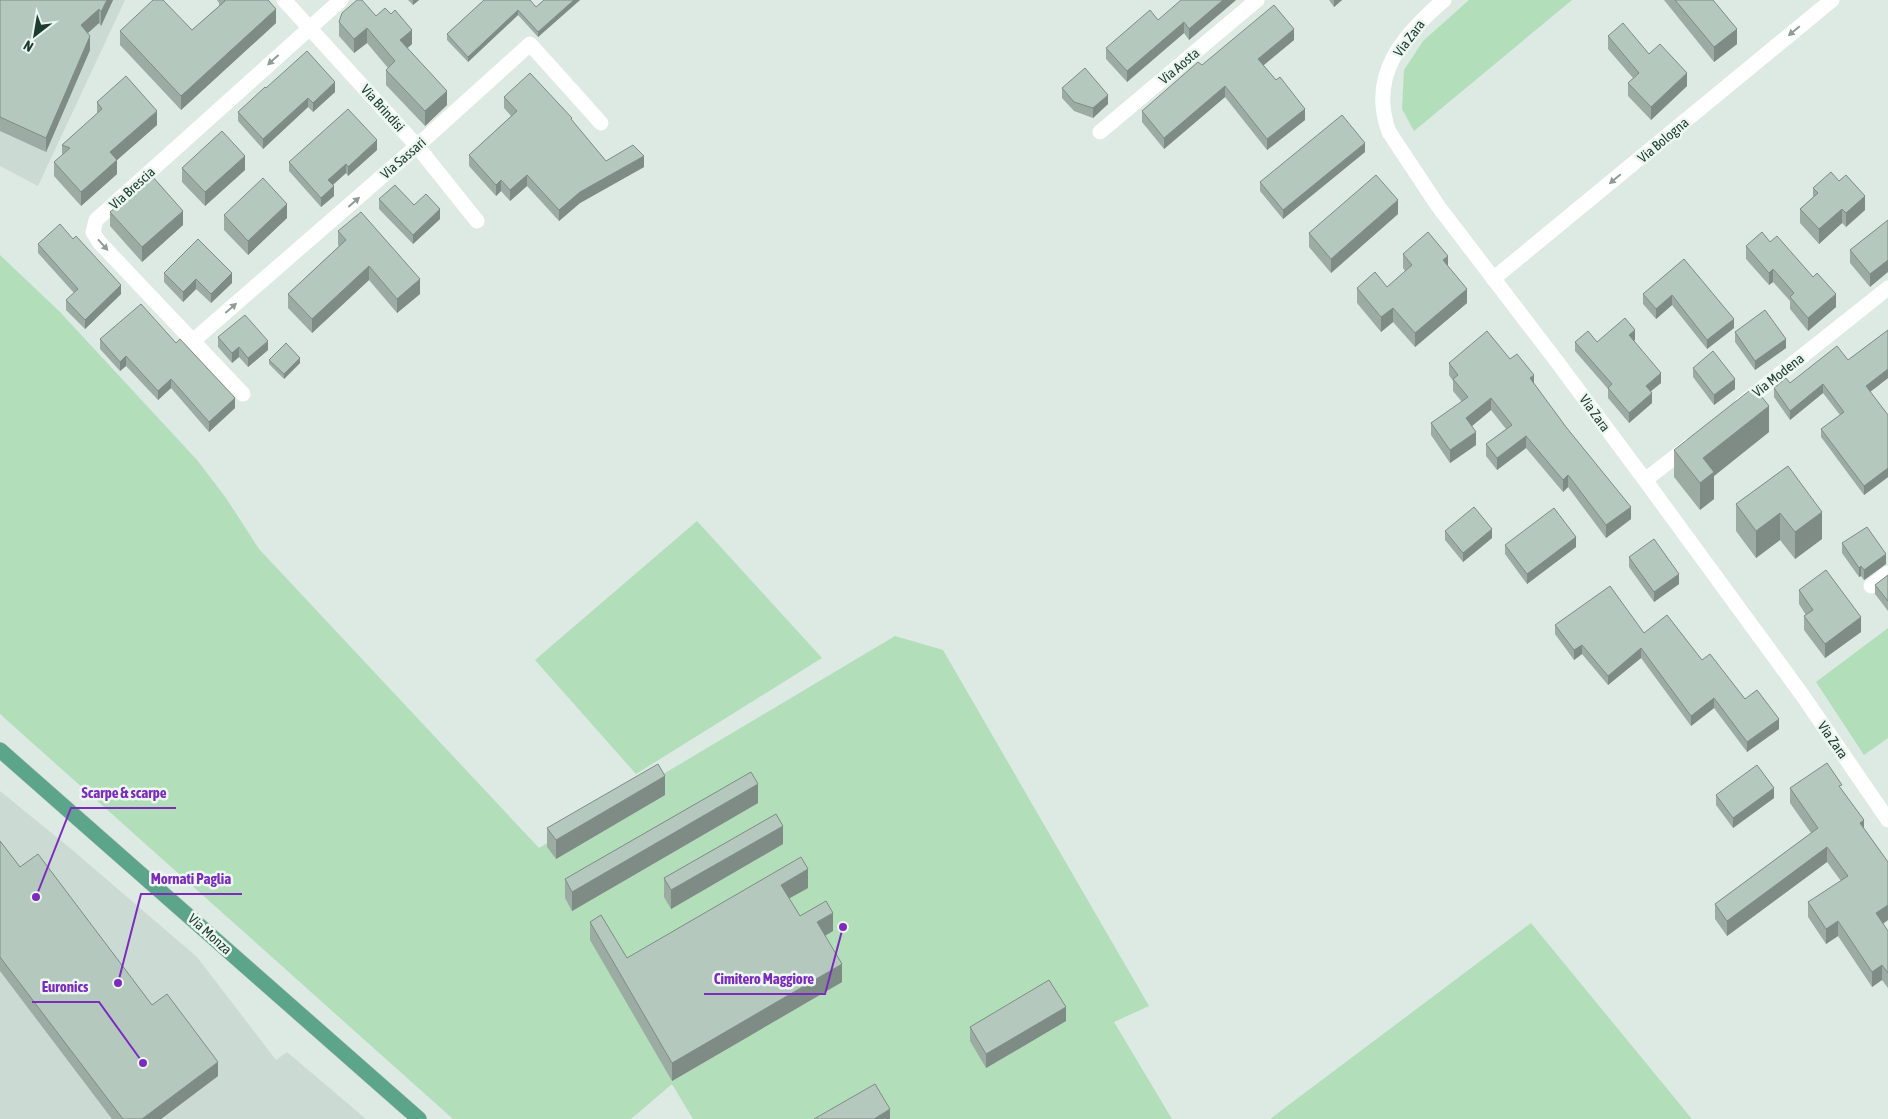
<svg xmlns="http://www.w3.org/2000/svg" width="1888" height="1119" font-family="'Asap Condensed',sans-serif">
	<rect width="100%" height="100%" fill="#dceae3"/>
	<path fill="#cbdad2" d="M0 0H125L38 186 0 166Z
		M0 791 70 848 197 957 276 1060 287 1052 366 1119H0Z"/>
	<path fill="#b2deba" d="M1469 0H1572L1414 131 1402 109 1404 70 1423 41Z
		M0 255 60 312 197 460 226 498 259 549 539 848 895 636 943 650 1149 1006 1114 1022 1172 1119H693L672 1084 631 1119H453L0 714Z
		M697 521 822 658 636 774 535 660Z
		M1888 628V738L1864 755 1816 682Z
		M1531 923 1692 1119H1270Z"/>
	<g fill="none" stroke-linecap="round" stroke-linejoin="round">
		<defs>
			<path id="primary" d="M0 750 419 1119"/>
		</defs>
		<use href="#primary" stroke="#bbc4c1" stroke-width="16"/>
		<path stroke="#fff" stroke-width="15" d="M284 0 417 146 477 221
			M1444 0C1403 35 1368 75 1389 132L1438 206 1558 363 1645 480 1803 696 1888 820
			M1100 132 1257 0
			M1493 279 1832 0
			M194 340 417 146 530 44 601 123
			M243 394 99 242 93 232 96 220 341 0
			M1742 404 1888 288
			M1645 480 1689 446
			M1871 586 1888 573"/>
		<use href="#primary" stroke="#5ca58b" stroke-width="15"/>
	</g>
	<path fill="#9caca3" d="M0 0H113L101 26 99 23 88 33 90 50 46 152 0 131Z
		M217 0H268L276 23 181 110 120 45V31L192 30 219 6V3Z
		M408 0H419L413 5Z
		M484 0 536 7 544 0H580L538 37 518 15 468 62 447 40V34Z
		M1236 0 1189 40 1184 33 1127 82 1106 59V48L1158 20Z
		M1329 0H1342L1334 7Z
		M1664 0H1713L1737 44 1714 62Z
		M376 16 412 44 407 48 447 105 425 126 386 85V70L388 68 367 43 354 53 339 36V22Z
		M1608 36 1649 54 1687 86 1651 120 1628 96V83L1633 78 1608 49Z
		M1294 40 1263 65 1276 80 1305 120 1267 150 1225 97 1164 149 1142 122V111L1202 65Z
		M266 88 335 92 313 112 308 107 263 149 238 121V112Z
		M1062 88 1108 104 1093 118 1074 111 1062 98Z
		M504 97 572 121 606 161 644 167 580 203 559 221 527 186 510 201 501 191 496 196 469 166V155L511 116 504 108Z
		M97 102 157 125 117 160V174L81 206 54 176V162L62 156V145L97 114Z
		M377 150 348 176 346 173 333 185 334 196 321 207 289 171V162Z
		M1365 152 1283 219 1260 191V182Z
		M182 168 245 170 205 206 182 182Z
		M1813 188 1865 210 1846 227 1842 223 1819 244 1800 223V209L1813 197Z
		M379 199 414 205 440 219 413 244 379 209Z
		M110 212 183 225 142 262 110 226Z
		M1398 214 1331 273 1309 247V233Z
		M224 215 287 218 248 255 224 230Z
		M1888 220 1870 287 1850 263V250Z
		M338 231 420 294 397 313 369 280 312 333 288 308V294L339 246 338 245Z
		M1770 242 1836 307 1808 331 1790 309V301L1773 282 1769 285 1746 259V246Z
		M38 244 121 294 85 329 66 310V300L74 293 38 253Z
		M1403 254 1448 267 1467 303 1415 347 1393 322 1381 332 1357 303V288L1387 287 1405 271 1403 268Z
		M1684 259 1734 328 1707 349 1672 305 1656 319 1643 304V294Z
		M164 273 232 283 211 303 196 289 183 302 164 282Z
		M1888 330V378L1870 392 1888 415V477L1864 495 1821 437V429L1840 415 1823 393 1790 420 1774 397V388L1790 383 1848 360Z
		M1735 332 1786 348 1755 370 1735 342Z
		M218 337 268 350 248 367 239 357 232 363 218 347Z
		M100 339 176 343 235 408 209 432 171 388 158 400 126 366 120 371 100 349Z
		M1635 340 1634 341 1661 383 1651 391 1652 403 1629 423 1608 398V389L1575 351V342H1597Z
		M1510 359 1534 384 1631 519 1606 538 1568 487 1563 492 1526 448 1497 470 1486 456V444L1506 429 1491 410 1472 426 1476 445 1450 463 1431 435V423L1462 402 1453 391V381L1449 375V363Z
		M269 360 300 363 284 379 269 364Z
		M1693 368 1735 389 1714 405 1693 377Z
		M1769 432 1714 476V499L1700 510 1674 477V450Z
		M1788 466 1822 539 1795 559 1780 540 1756 558 1736 531V504Z
		M1445 531 1492 538 1463 562 1445 540Z
		M1842 543 1886 564 1864 580 1861 576 1859 577 1842 553Z
		M1505 545 1576 547 1527 584 1505 554Z
		M1629 557 1679 584 1654 602 1629 567Z
		M1888 575V611L1875 594V585Z
		M1799 590 1861 632 1825 658 1804 630V616L1806 615 1799 604Z
		M1555 625 1644 633 1702 660 1779 729 1747 752 1714 708 1691 726 1641 658 1608 685 1582 654 1574 660 1555 634Z
		M1790 788 1842 790 1864 828 1888 862V920L1883 924 1888 931V988L1882 980 1872 987 1838 936 1826 944 1808 917V902L1841 881 1827 862 1727 936 1715 919V904L1811 833 1790 803Z
		M665 795 556 859 547 847V828Z
		M1716 795 1774 798 1733 828 1716 805Z
		M758 803 572 911 565 898V879Z
		M0 841 20 867 152 1005 218 1076 161 1119H112L0 971Z
		M783 844 671 909 664 897V878Z
		M808 888 789 898 800 916 833 931 825 936 842 982 672 1081 590 940V922L627 958Z
		M1066 1021 986 1068 970 1041V1027Z"/>
	<path fill="#7f8c85" d="M107 0H113L101 26V12Z
		M413 0H419L413 5Z
		M574 0H580L538 37V32Z
		M1223 0H1236L1189 40V29Z
		M1334 0H1342L1334 7Z
		M99 9V23L81 39V25Z
		M276 9V23L181 110V96Z
		M518 10V15L468 62V57Z
		M1184 22V33L1127 82V71Z
		M367 28V43L354 53V39Z
		M1294 29V40L1258 70V59Z
		M1737 29V44L1714 62V47Z
		M412 30V44L400 55V40Z
		M90 36V50L46 152V138Z
		M1687 73V86L1651 120V107Z
		M335 82V92L313 112V103Z
		M1225 86V97L1164 149V138Z
		M447 91V105L425 126V111Z
		M1108 95V104L1093 118V108Z
		M308 98V107L263 149V139Z
		M1305 109V120L1267 150V139Z
		M157 111V125L117 160V174L81 206V192L110 152Z
		M377 140V150L348 176V167Z
		M1365 143V152L1283 219V210Z
		M245 156V170L205 206V192Z
		M644 156V167L580 203 559 221V210L580 192Z
		M346 164V173L328 189V180Z
		M527 175V186L510 201V190Z
		M501 180V191L496 196V185Z
		M334 186V196L321 207V198Z
		M1865 196V210L1846 227V213Z
		M1398 200V214L1331 273V259Z
		M287 204V218L248 255V241Z
		M440 209V219L413 244V235Z
		M1842 209V223L1819 244V229Z
		M183 211V225L142 262V247Z
		M1448 256V270L1443 260Z
		M1888 260V272L1870 287V274Z
		M369 266V280L312 333V319Z
		M1773 269V282L1769 285V273Z
		M232 273V283L211 303V294Z
		M196 279V289L183 302V292Z
		M420 279V294L397 313V299Z
		M121 285V294L85 329V320Z
		M1467 289V303L1415 347V333Z
		M1836 294V307L1808 331V318Z
		M1672 295V305L1656 319V309Z
		M1393 308V322L1381 332V317Z
		M1734 319V328L1707 349V340Z
		M1635 330V340L1629 345V335Z
		M1786 339V348L1755 370V361Z
		M268 341V350L248 367V358Z
		M239 347V357L232 363V353Z
		M126 356V366L120 371V362Z
		M300 358V363L284 379V374Z
		M1888 369V378L1866 395V386Z
		M1661 373V383L1646 395V386Z
		M1534 375V387L1530 378Z
		M171 379V388L158 400V391Z
		M1735 379V389L1714 405V395Z
		M1823 384V393L1790 420V411Z
		M1652 393V403L1629 423V413Z
		M235 398V408L209 432V422Z
		M1491 398V410L1466 431V418Z
		M1769 406V432L1714 476V499L1700 510V483L1703 458Z
		M1476 432V445L1450 463V450Z
		M1526 436V448L1497 470V458Z
		M1888 468V477L1864 495V486Z
		M1568 475V487L1563 492V480Z
		M1631 507V519L1606 538V525Z
		M1822 512V539L1795 559V532Z
		M1780 513V540L1756 558V531Z
		M1492 529V538L1463 562V553Z
		M1576 537V547L1527 584V574Z
		M1886 554V564L1864 580V570Z
		M1861 566V576L1859 577V568Z
		M1679 574V584L1654 602V592Z
		M1861 617V632L1825 658V644Z
		M1582 645V654L1574 660V650Z
		M1641 648V658L1608 685V676Z
		M1714 698V708L1691 726V716Z
		M1779 719V729L1747 752V742Z
		M665 776V795L556 859V840Z
		M758 784V803L572 911V892Z
		M1774 788V798L1733 828V818Z
		M1864 820V834L1860 823Z
		M783 826V844L671 909V890Z
		M1827 847V862L1727 936V921Z
		M808 869V888L781 903V885Z
		M1888 905V920L1876 928V913Z
		M833 913V931L817 940V922Z
		M1838 921V936L1826 944V929Z
		M842 964V982L672 1081V1063Z
		M1882 965V980L1872 987V972Z
		M1066 1007V1021L986 1068V1054Z
		M218 1062V1076L161 1119H142Z
		M890 1109V1119H874Z"/>
	<path fill="#b5c8be" stroke="#7f8c85" d="M0 0H107L101 12 99 9 81 25 90 36 46 138 0 117Z
		M153 0H163L192 30 225 1 224 0H268L276 9 181 96 120 31Z
		M357 0H362L376 16 385 8 391 14 395 10 412 30 400 40 447 91 425 111 386 70 395 61 367 28 354 39 339 22 342 13Z
		M484 0H530L536 7 544 0H574L538 32 518 10 468 57 447 34Z
		M1181 0H1223L1189 29 1184 22 1127 71 1106 48 1150 10 1158 20Z
		M1675 0H1713L1737 29 1714 47Z
		M1274 5 1294 29 1258 59 1276 80 1280 77 1305 109 1267 139 1225 86 1164 138 1142 111 1198 62 1202 65Z
		M1623 23 1649 54 1660 44 1687 73 1651 107 1628 83 1639 73 1608 36Z
		M307 51 335 82 313 103 308 98 263 139 238 112 265 87 266 88Z
		M1085 68 1108 95 1093 108 1074 102 1062 88Z
		M530 73 572 118 571 119 606 161 633 145 644 156 580 192 559 210 527 175 510 190 501 180 496 185 469 155 517 111 504 97Z
		M126 76 157 111 110 152 117 160 81 192 54 162 70 148 62 145 102 109 97 102Z
		M348 109 377 140 348 167 346 164 328 180 334 186 321 198 289 162Z
		M1342 115 1365 143 1283 210 1260 182Z
		M222 131 245 156 205 192 182 168Z
		M1831 172 1839 181 1846 175 1865 196 1846 213 1842 209 1819 229 1800 209 1818 193 1813 188Z
		M1376 175 1398 200 1331 259 1309 233Z
		M152 176 183 211 142 247 110 212Z
		M263 178 287 204 248 241 224 215Z
		M395 185 414 205 426 194 440 209 413 235 379 199Z
		M361 212 420 279 397 299 369 266 312 319 288 294 346 240 338 231Z
		M1888 220V260L1870 274 1850 250Z
		M60 224 73 239 76 236 121 285 85 320 66 300 78 289 38 244Z
		M1428 232 1448 256 1443 260 1467 289 1415 333 1393 308 1381 317 1357 288 1375 272 1387 287 1412 265 1403 254Z
		M1762 232 1770 242 1777 236 1813 277 1817 273 1836 294 1808 318 1790 297 1794 293 1773 269 1769 273 1746 246Z
		M198 239 232 273 211 294 196 279 183 292 164 273Z
		M1684 259 1734 319 1707 340 1672 295 1656 309 1643 294Z
		M141 304 176 343 180 339 235 398 209 422 171 379 158 391 126 356 120 362 100 339Z
		M1765 310 1786 339 1755 361 1735 332Z
		M245 315 268 341 248 358 239 347 232 353 218 337Z
		M1625 318 1635 330 1629 335 1661 373 1646 386 1652 393 1629 413 1608 388 1612 384 1575 342 1588 331 1597 342Z
		M1888 330V369L1866 386 1888 415V468L1864 486 1821 429 1844 412 1823 384 1790 411 1774 388 1786 378 1790 383 1837 346 1848 360Z
		M1487 331 1510 359 1517 354 1534 375 1530 378 1566 427 1631 507 1606 525 1568 475 1563 480 1526 436 1497 458 1486 444 1512 425 1491 398 1466 418 1476 432 1450 450 1431 423 1468 397 1453 379 1458 375 1449 363Z
		M286 343 300 358 284 374 269 360Z
		M1713 351 1735 379 1714 395 1693 368Z
		M1754 387 1769 406 1703 458 1714 472 1700 483 1674 450Z
		M1788 466 1822 512 1795 532 1780 513 1756 531 1736 504Z
		M1474 507 1492 529 1463 553 1445 531Z
		M1554 508 1576 537 1527 574 1505 545Z
		M1867 527 1886 554 1864 570 1861 566 1859 568 1842 543Z
		M1654 539 1679 574 1654 592 1629 557Z
		M1826 570 1861 617 1825 644 1804 616 1813 610 1799 590Z
		M1888 575V601L1875 585Z
		M1610 586 1644 633 1667 615 1702 660 1710 654 1745 699 1757 690 1779 719 1747 742 1714 698 1691 716 1641 648 1608 676 1582 645 1574 650 1555 625Z
		M1827 763 1842 785 1839 786 1864 820 1860 823 1888 862V905L1876 913 1888 931V973L1882 965 1872 972 1838 921 1826 929 1808 902 1848 876 1827 847 1727 921 1715 904 1818 828 1790 788Z
		M658 764 665 776 556 840 547 828Z
		M1757 765 1774 788 1733 818 1716 795Z
		M751 772 758 784 572 892 565 879Z
		M776 814 783 826 671 890 664 878Z
		M0 841 20 867 38 854 152 1005 167 994 218 1062 142 1119H123L0 957Z
		M801 857 808 869 781 885 800 916 826 901 833 913 817 922 842 964 672 1063 590 922 601 915 627 958Z
		M1049 980 1066 1007 986 1054 970 1027Z
		M875 1084 890 1109 874 1119H814Z"/>
	<defs><path id="oneway-solid" d="M-6-.8H1V-3.2L6.5 0L1 3.2V.8H-6Z" transform="scale(1.25)"/></defs>
	<g fill="#8e9d98">
		<use href="#oneway-solid" transform="translate(1794 31) rotate(140)"/>
		<use href="#oneway-solid" transform="translate(273 60) rotate(138)"/>
		<use href="#oneway-solid" transform="translate(1615 179) rotate(140)"/>
		<use href="#oneway-solid" transform="translate(354 202) rotate(-41)"/>
		<use href="#oneway-solid" transform="translate(103 245) rotate(48)"/>
		<use href="#oneway-solid" transform="translate(231 308) rotate(-41)"/>
	</g>
	<g text-anchor="middle" stroke-width="5" stroke-linejoin="round" paint-order="stroke">
		<g font-size="14" fill="#1d3b30" stroke="#edf7f1">
			<text transform="translate(1409 38) rotate(-53)" y="5">Via Zara</text>
			<text transform="translate(1179 66) rotate(-40)" y="5">Via Aosta</text>
			<text transform="translate(383 108) rotate(48)" y="5">Via Brindisi</text>
			<text transform="translate(1663 140) rotate(-40)" y="5">Via Bologna</text>
			<text transform="translate(403 158) rotate(-41)" y="5">Via Sassari</text>
			<text transform="translate(132 188) rotate(-42)" y="5">Via Brescia</text>
			<text transform="translate(1778 375) rotate(-38)" y="5">Via Modena</text>
			<text transform="translate(1595 413) rotate(54)" y="5">Via Zara</text>
			<text transform="translate(1833 740) rotate(55)" y="5">Via Zara</text>
			<text transform="translate(210 934) rotate(42)" y="5">Via Monza</text>
		</g>
	</g>
	<path fill="none" stroke="#7b2cbf" stroke-width="2" d="M36 897L71 808H176M118 983L141 894H242M843 927L825 994H704M143 1063L99 1002H32"/>
	<g fill="#7b2cbf" stroke="#edf7f1" stroke-width="2">
		<circle cx="36" cy="897" r="5"/>
		<circle cx="118" cy="983" r="5"/>
		<circle cx="843" cy="927" r="5"/>
		<circle cx="143" cy="1063" r="5"/>
	</g>
	<g font-size="15" text-anchor="middle" font-weight="bold" fill="#7b2cbf" stroke="#edf7f1" stroke-width="5" stroke-linejoin="round" paint-order="stroke">
		<text x="124" y="798">Scarpe &amp; scarpe</text>
		<text x="191" y="884">Mornati Paglia</text>
		<text x="764" y="984">Cimitero Maggiore</text>
		<text x="65" y="992">Euronics</text>
	</g>
	<g transform="translate(35 35) rotate(211)" stroke="#edf7f1" stroke-width="4" paint-order="stroke">
	<path d="M0-4L9 19L0 12L-9 19Z" fill="#1d3b30"/>
	<text y="-8" font-size="14" font-weight="bold" text-anchor="middle" fill="#1d3b30">N</text>
	</g>
</svg>
